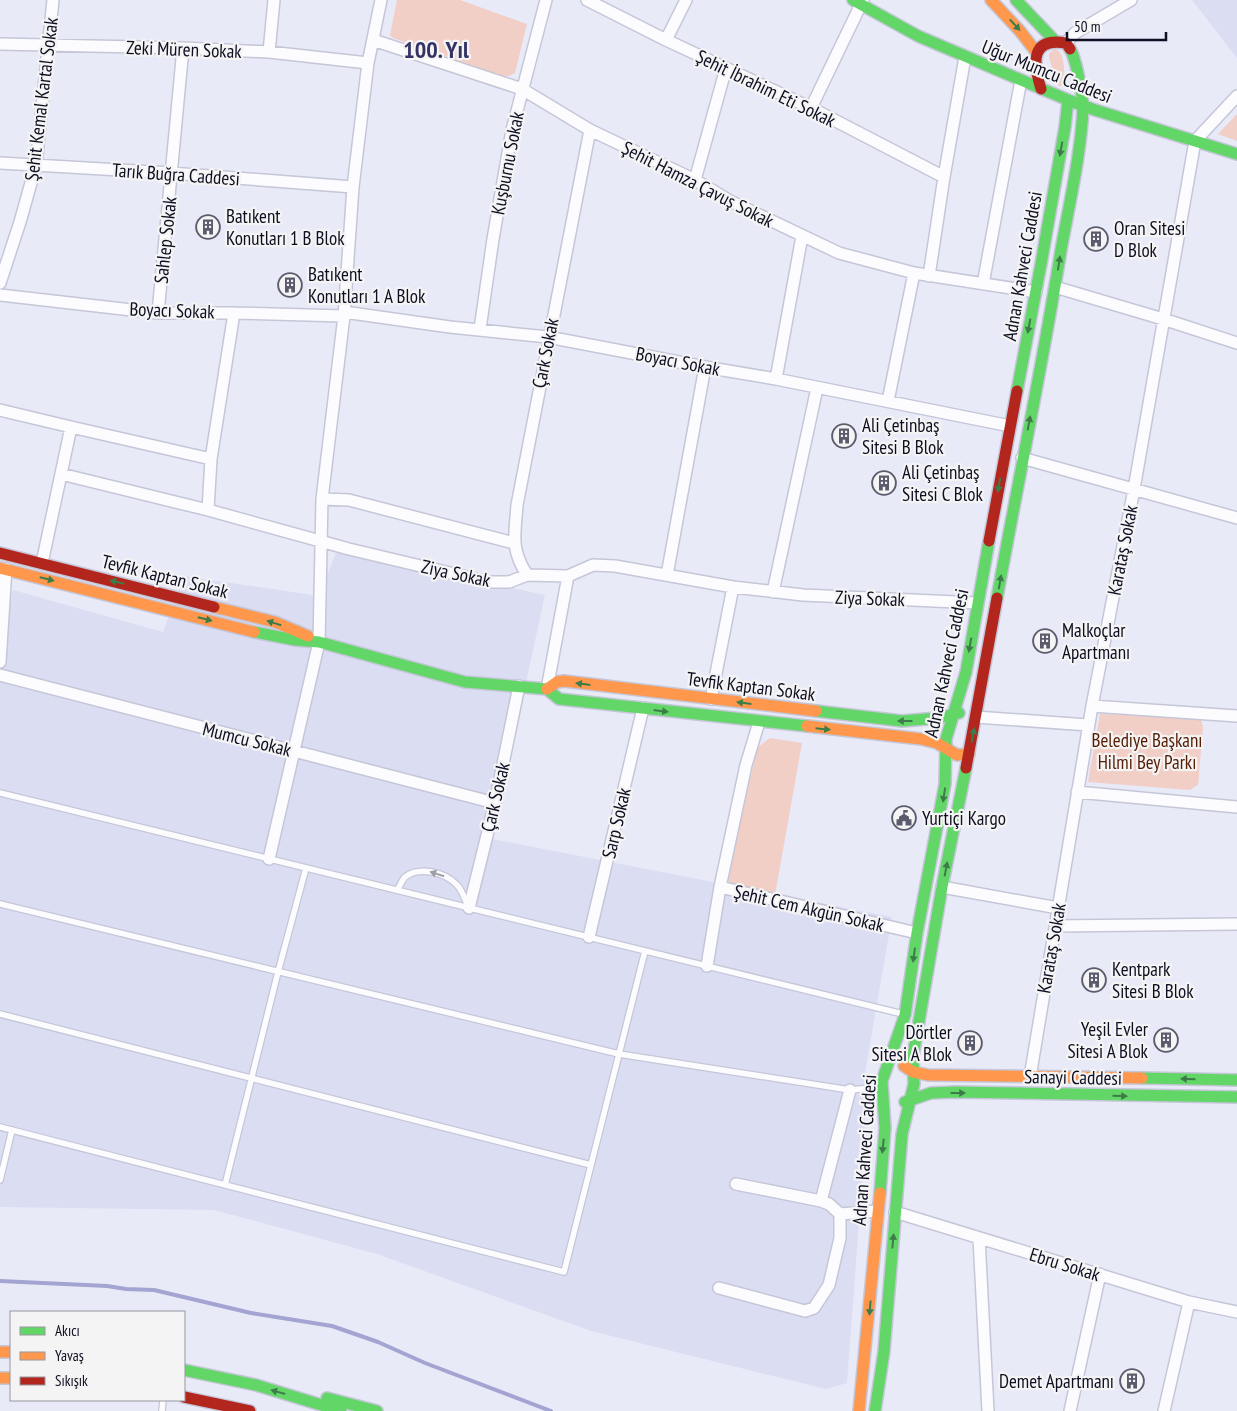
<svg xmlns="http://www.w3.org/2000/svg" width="1237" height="1411" font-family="'PT Sans Narrow',sans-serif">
	<rect width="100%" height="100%" fill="#e9eaf8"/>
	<path fill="#dbddf2" d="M1192 0H1237V58Z
		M337 550 545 595 492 839 892 917 864 1079 865 1141 847 1383 826 1389 591 1331 377 1254 214 1210 0 1207V654L13 590 163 632 184 576 319 596Z"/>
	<path fill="#f1cec6" d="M397 0H460L527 24 515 73 509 76H501L393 38 390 35Z
		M1054 49C1066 50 1064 76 1065 86H1058L1049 58V54Z
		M1237 114V141L1218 134Z
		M1100 714 1201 718 1203 728 1198 785 1190 790 1088 782Z
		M770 738 802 743 775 895 724 884 758 747Z"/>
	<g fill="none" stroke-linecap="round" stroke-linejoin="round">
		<path stroke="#a3a4d1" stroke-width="4" d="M0 1281 107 1286 126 1289 154 1290 251 1313 332 1326 378 1342 425 1363 551 1411"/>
		<g stroke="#c5c6d8" stroke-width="8">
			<path id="lane" d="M0 793 903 1014
				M397 890C400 886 402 880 405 877 419 866 445 872 457 885 462 890 465 899 468 906
				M0 904 619 1054 850 1090 882 1087
				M0 1014 591 1165
				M0 1127 564 1272 645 951
				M0 1180 12 1130
				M225 1185 278 972 306 868
				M162 1411 163 1400"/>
		</g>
		<g stroke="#c5c6d8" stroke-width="14">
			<path id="street" d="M587 0 666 40 811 108 944 177
				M373 40 522 89 590 130 695 180 730 201 839 253 914 273 1036 292
				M666 40 686 0
				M1066 43 1075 33 1131 0
				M0 44 183 48 269 52 368 63
				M269 52 274 0
				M811 108 863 0
				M0 163 171 173 353 187
				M695 180 726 68
				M929 276 944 177 965 57
				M0 283 20 222 36 165 53 0
				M983 284 1021 80
				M1055 287 1163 319 1237 343
				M0 295 158 313H234L344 316
				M344 312 450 327 548 337 705 367 776 379 1010 426
				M158 313 183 48
				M480 329 493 239 512 130 546 0
				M776 379 802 236
				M888 401 914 273
				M0 410 71 427 61 474 208 510 349 549 488 582H509L527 575 568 576 593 565 615 566 733 587 803 595 978 603
				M71 427 211 459
				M1022 458 1237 518
				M322 499 349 500 514 543
				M208 510 211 459 234 313
				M42 563 61 474
				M527 575C510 548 515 535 517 505L590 130
				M667 575 705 367
				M773 592 817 388
				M0 662 6 569
				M0 675 495 803
				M547 689 568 576
				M711 699 733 587
				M1092 706 1237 716
				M976 717 1088 725
				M759 722 746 765 720 887 917 933
				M1077 792 1237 807
				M269 859 319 642 322 499 344 316 353 187 368 63 381 0
				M942 887 1058 908
				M469 908 495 803 519 686
				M1055 926 1237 924
				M589 937 643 708
				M707 966 720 887
				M1030 1077 1092 706 1134 489 1195 141 1237 96
				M821 1201 850 1090
				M895 1212 1189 1302 1237 1312
				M840 1214 877 1211
				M979 1238 988 1411
				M719 1288 805 1311 814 1308 829 1285 840 1238V1214L829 1204 821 1201 736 1184
				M1070 1411 1100 1274
				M1164 1411 1189 1302"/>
		</g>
		<g stroke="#c5c6d8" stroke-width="14">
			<path id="fast" d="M853 0 918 36 1068 100 1095 110 1237 154
				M1016 0 1054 40
				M1017 391 1041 264 1065 127 1068 100
				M997 598C1018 482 1042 367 1061 250 1069 205 1081 154 1083 108 1083 97 1076 58 1070 49
				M254 632 295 640 319 642 465 682 547 689 559 699 807 726
				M816 711 902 721 938 718 959 713
				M1142 1078 1237 1080
				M905 1102 931 1093 955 1092 1237 1097
				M880 1193 885 1128 882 1081 905 1015 917 933 945 784 946 739 966 672 989 541
				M184 1370 256 1385 341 1411
				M327 1398 377 1411
				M875 1411 884 1351 902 1134 914 1084 913 1056 942 887 966 768"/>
		</g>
		<g stroke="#c5c6d8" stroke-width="14">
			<path id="slow" d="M991 0 1020 31 1037 53
				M0 568 254 632
				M214 607 275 622 308 636
				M547 689 557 682 564 681 816 711
				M807 726 921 739 937 743 957 755 969 754
				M904 1066 913 1072 928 1075 1142 1078
				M0 1352H11
				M0 1378H11
				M859 1411 880 1193"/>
		</g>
		<g stroke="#c5c6d8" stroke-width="14">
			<path id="jam" d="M1041 89C1033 63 1030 37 1066 43L1070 49
				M989 541 1017 391
				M0 553 214 607
				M966 768 997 598
				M184 1397 250 1411"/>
		</g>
		<use href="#lane" stroke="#fcfcfe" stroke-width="5.5"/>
		<use href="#street" stroke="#fcfcfe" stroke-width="11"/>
		<use href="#fast" stroke="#63d668" stroke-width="11"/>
		<use href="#slow" stroke="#ff974d" stroke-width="11"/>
		<use href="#jam" stroke="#b3261e" stroke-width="11"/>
	</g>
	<defs><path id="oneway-solid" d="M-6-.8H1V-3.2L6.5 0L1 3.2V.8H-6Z" transform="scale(1.25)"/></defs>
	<g fill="#3d7c49">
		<use href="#oneway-solid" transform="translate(1015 25) rotate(47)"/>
		<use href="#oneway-solid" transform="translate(1061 149) rotate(100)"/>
		<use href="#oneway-solid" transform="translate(1059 263) rotate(-81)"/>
		<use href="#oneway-solid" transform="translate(1029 326) rotate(101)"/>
		<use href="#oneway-solid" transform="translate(1029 423) rotate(-79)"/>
		<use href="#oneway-solid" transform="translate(999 485) rotate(100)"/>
		<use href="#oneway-solid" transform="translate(47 579) rotate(14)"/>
		<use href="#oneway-solid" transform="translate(117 582) rotate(-166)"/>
		<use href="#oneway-solid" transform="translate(1000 582) rotate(-80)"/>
		<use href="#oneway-solid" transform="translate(205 619) rotate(14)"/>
		<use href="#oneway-solid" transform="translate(274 623) rotate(-163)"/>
		<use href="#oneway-solid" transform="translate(970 645) rotate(100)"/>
		<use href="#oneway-solid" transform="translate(583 684) rotate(-173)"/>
		<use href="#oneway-solid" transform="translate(744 703) rotate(-173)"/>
		<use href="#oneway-solid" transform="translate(661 711) rotate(7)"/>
		<use href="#oneway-solid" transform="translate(905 721) rotate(180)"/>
		<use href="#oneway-solid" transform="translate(823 729) rotate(6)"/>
		<use href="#oneway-solid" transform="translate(973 735) rotate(-79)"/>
		<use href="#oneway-solid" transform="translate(944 795) rotate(99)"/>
		<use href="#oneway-solid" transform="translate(946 869) rotate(-79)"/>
		<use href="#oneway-solid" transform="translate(914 955) rotate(98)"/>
		<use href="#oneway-solid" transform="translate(1188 1079) rotate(-179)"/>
		<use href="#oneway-solid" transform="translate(958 1093)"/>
		<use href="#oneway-solid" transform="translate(1120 1096) rotate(1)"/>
		<use href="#oneway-solid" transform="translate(883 1146) rotate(96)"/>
		<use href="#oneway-solid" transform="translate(893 1241) rotate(-85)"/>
		<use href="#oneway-solid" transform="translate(870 1308) rotate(95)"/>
		<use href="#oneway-solid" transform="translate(278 1392) rotate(-164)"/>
	</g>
	<use fill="#9d9da6" href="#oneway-solid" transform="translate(437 874) rotate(-162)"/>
	<defs>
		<g id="building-ring" transform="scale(1.25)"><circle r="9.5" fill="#f4f4f4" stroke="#5b5b6e" stroke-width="1.5"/><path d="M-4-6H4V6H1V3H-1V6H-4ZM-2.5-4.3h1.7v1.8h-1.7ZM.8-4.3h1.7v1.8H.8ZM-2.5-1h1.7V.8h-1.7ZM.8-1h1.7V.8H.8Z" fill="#5b5b6e"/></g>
		<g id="civic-ring" transform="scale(1.25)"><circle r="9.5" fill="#f4f4f4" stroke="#5b5b6e" stroke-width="1.5"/><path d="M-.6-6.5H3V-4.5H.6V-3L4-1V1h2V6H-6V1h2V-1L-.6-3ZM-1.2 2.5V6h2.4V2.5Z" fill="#5b5b6e"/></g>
	</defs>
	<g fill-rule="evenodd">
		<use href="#building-ring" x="208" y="227"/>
		<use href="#building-ring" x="1096" y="239"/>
		<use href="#building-ring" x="290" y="285"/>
		<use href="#building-ring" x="844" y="436"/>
		<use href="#building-ring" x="884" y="483"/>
		<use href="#building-ring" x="1045" y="641"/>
		<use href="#civic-ring" x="904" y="818"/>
		<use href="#building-ring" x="1094" y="980"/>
		<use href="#building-ring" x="1166" y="1040"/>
		<use href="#building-ring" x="970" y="1043"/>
		<use href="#building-ring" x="1132" y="1381"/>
	</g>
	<g text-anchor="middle" stroke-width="4.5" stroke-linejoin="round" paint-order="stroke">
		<g font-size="19" fill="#0e0e23" stroke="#f4f4f4">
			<text transform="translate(184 49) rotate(2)" y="7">Zeki Müren Sokak</text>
			<text transform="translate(1047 71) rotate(22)" y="7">Uğur Mumcu Caddesi</text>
			<text transform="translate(766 88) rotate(26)" y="7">Şehit İbrahim Eti Sokak</text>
			<text transform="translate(41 99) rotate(-83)" y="7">Şehit Kemal Kartal Sokak</text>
			<text transform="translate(507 163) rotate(-79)" y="7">Kuşburnu Sokak</text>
			<text transform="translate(176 174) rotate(4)" y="7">Tarık Buğra Caddesi</text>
			<text transform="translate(698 184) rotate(27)" y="7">Şehit Hamza Çavuş Sokak</text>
			<text transform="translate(165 240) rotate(-84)" y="7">Sahlep Sokak</text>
			<text transform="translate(1022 266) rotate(-80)" y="7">Adnan Kahveci Caddesi</text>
			<text transform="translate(172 310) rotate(2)" y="7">Boyacı Sokak</text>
			<text transform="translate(545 353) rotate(-79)" y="7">Çark Sokak</text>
			<text transform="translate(678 361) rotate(11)" y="7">Boyacı Sokak</text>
			<text transform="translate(1122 550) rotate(-79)" y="7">Karataş Sokak</text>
			<text transform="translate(456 573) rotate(12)" y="7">Ziya Sokak</text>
			<text transform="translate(165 576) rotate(14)" y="7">Tevfik Kaptan Sokak</text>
			<text transform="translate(870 598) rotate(2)" y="7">Ziya Sokak</text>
			<text transform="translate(946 663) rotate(-78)" y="7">Adnan Kahveci Caddesi</text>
			<text transform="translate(751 686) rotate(7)" y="7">Tevfik Kaptan Sokak</text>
			<text transform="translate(247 739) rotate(14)" y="7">Mumcu Sokak</text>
			<text transform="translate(495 797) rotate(-77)" y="7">Çark Sokak</text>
			<text transform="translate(616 823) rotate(-77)" y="7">Sarp Sokak</text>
			<text transform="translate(809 908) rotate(13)" y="7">Şehit Cem Akgün Sokak</text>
			<text transform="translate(1051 948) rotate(-80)" y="7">Karataş Sokak</text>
			<text transform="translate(1073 1077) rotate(1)" y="7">Sanayi Caddesi</text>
			<text transform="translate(864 1150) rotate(-86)" y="7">Adnan Kahveci Caddesi</text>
			<text transform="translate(1065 1264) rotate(17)" y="7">Ebru Sokak</text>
		</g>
		<g font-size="19" fill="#0e0e23" stroke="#f4f4f4" text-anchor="start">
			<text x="226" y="223">Batıkent<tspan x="226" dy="22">Konutları 1 B Blok</tspan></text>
			<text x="1114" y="235">Oran Sitesi<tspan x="1114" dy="22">D Blok</tspan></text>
			<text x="308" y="281">Batıkent<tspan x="308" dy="22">Konutları 1 A Blok</tspan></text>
			<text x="862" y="432">Ali Çetinbaş<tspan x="862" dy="22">Sitesi B Blok</tspan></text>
			<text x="902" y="479">Ali Çetinbaş<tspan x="902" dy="22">Sitesi C Blok</tspan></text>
			<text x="1062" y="637">Malkoçlar<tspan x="1062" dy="22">Apartmanı</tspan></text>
			<text x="922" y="825">Yurtiçi Kargo</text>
			<text x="1112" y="976">Kentpark<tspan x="1112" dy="22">Sitesi B Blok</tspan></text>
			<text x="1148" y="1036" text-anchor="end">Yeşil Evler<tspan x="1148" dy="22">Sitesi A Blok</tspan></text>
			<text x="952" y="1039" text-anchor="end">Dörtler<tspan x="952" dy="22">Sitesi A Blok</tspan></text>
			<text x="1114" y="1388" text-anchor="end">Demet Apartmanı</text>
		</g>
		<g font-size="19" fill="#541b00" stroke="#f4f4f4">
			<text x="1147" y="747">Belediye Başkanı<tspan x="1147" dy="22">Hilmi Bey Parkı</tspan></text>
		</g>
		<g font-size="24" font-weight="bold" fill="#343264" stroke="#f4f4f4">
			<text x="436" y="58">100. Yıl</text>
		</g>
	</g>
	<rect x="10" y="1311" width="175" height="90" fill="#f4f4f4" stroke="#9898a0"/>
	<rect x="20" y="1327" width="25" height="8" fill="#63d668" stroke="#9898a0"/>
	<text x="55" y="1336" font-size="15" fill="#0e0e23">Akıcı</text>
	<rect x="20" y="1352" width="25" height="8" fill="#ff974d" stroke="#9898a0"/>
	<text x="55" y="1361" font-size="15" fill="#0e0e23">Yavaş</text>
	<rect x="20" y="1377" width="25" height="8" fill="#b3261e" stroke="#9898a0"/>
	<text x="55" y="1386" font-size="15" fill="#0e0e23">Sıkışık</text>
	<path d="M1067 32v8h99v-8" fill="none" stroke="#0e0e23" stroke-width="2.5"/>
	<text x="1074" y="32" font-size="15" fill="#0e0e23" stroke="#f4f4f4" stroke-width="4" paint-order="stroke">50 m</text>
</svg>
